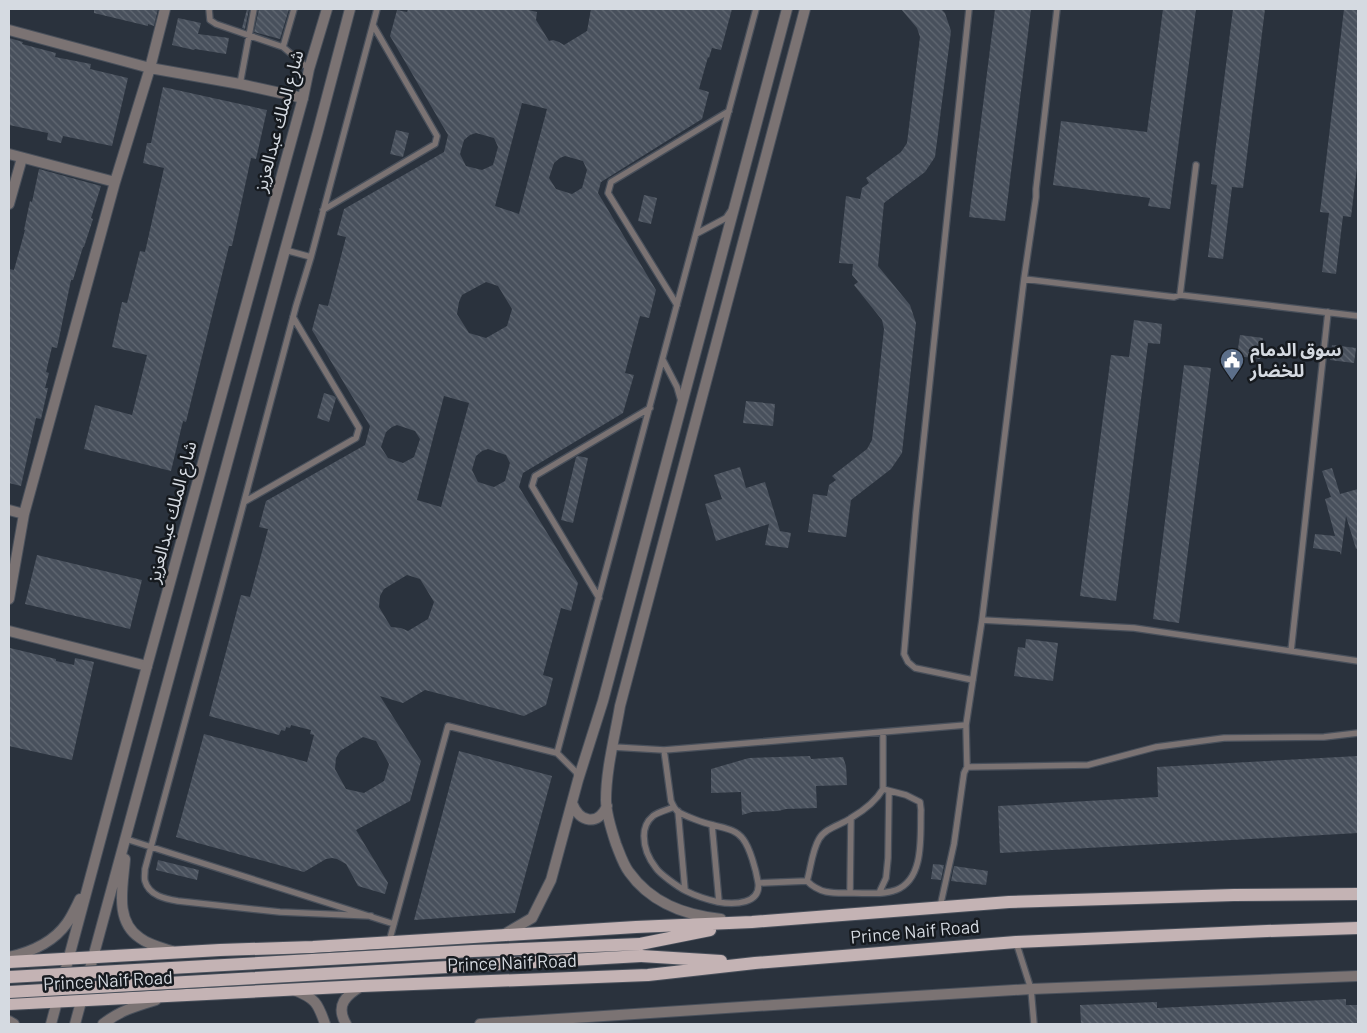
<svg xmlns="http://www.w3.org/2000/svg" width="1367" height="1033" font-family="Barlow,'Noto Sans Arabic',sans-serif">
	<defs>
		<pattern id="building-back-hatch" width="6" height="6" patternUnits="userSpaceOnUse" patternTransform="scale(1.25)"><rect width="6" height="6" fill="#48505c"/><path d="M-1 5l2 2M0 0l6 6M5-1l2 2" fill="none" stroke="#626973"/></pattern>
	</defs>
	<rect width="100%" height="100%" fill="#2a323d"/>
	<path fill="url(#building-back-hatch)" fill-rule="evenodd" d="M94 9H158L154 26 148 24V26L94 13Z
		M247 9H249L245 29 242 28Z
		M259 9H289L280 39 254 32Z
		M408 9H524L537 12 536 20 549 41 553 40 559 42 564 45 587 31 591 9H732L721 50 712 48 709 58 708 57 699 89 709 92 702 119 601 182 598 193 656 290 649 318 640 316 625 373 634 375 623 413 523 473 519 487 578 583 571 611 561 608 543 675 553 678 546 705 524 716 425 690 403 703 380 696 421 761 410 801 356 830 388 883 385 894 358 886 346 864 337 859 332 858 326 859 304 872 176 837 204 734 307 762 314 735 310 734 311 730 291 725 290 728 286 727 285 731 281 730 279 735 209 716 241 595 250 597 268 529 259 527 266 501 365 445 370 426 312 330 319 304 328 306 346 237 337 235 344 209 444 152 448 135 390 36 397 10 407 12ZM522 103 547 109 519 214 495 206ZM476 133 494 138 498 147 493 165 482 170 466 166 460 154 464 140 470 135ZM565 156 583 161 587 170 582 188 572 194 556 189 549 178 554 163 560 158ZM486 282 498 286 512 309 507 326 486 338 469 333 457 314 459 302 462 295ZM444 396 469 403 441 507 417 500ZM397 425 415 431 420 439 414 457 403 463 388 458 381 447 386 432 392 427ZM488 449 506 455 510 463 505 481 494 487 478 482 472 470 476 456 482 451ZM407 575 420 579 434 602 428 619 408 631 401 628 391 627 379 607 380 596 384 589ZM363 737 376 741 389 764 384 781 364 793 346 789 335 769 336 758 340 751Z
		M901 9H941L945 13 951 31 935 157 925 172 884 203 878 266 910 305 916 323 902 453 891 469 851 500 846 537 808 532 813 494 827 496 829 485 836 480 832 476 867 449 872 440 884 329 882 320 854 285 858 282 852 275 853 264 839 263 846 196 860 199 862 188 869 183 866 178 901 152 907 143 920 37 917 28Z
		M995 9H1031L1005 221 969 217Z
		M1163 9H1196L1170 209 1148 206 1150 198 1053 185 1061 121 1147 132Z
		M1233 9H1265L1243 188 1232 187 1223 259 1208 257 1217 185 1211 184Z
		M1344 9H1358V159L1351 217 1343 216 1336 274 1322 272 1329 213 1320 212Z
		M178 18 201 23 198 34 229 38 226 54 195 49 194 50 172 45Z
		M9 38 23 42 22 44 56 53 55 57 91 64 90 69 128 78 112 146 63 136 61 143 47 140 48 133 9 125Z
		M163 87 267 110 256 159 251 158 232 246H229L186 422 183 421 171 471 84 449 95 405 132 415 147 355 112 347 122 302 127 303 140 251 145 252 164 168 143 163 147 143H151Z
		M396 130 409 133 403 157 390 154Z
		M39 169 101 186 91 218 93 219 84 247H83L73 280H71L57 348 52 347 46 372 49 373 45 388H48L41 419 36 418 21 486 9 483V269L14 270 25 230H24L30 201 32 202Z
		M644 195 657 198 651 224 638 221Z
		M1134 320 1162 324 1160 344 1148 343 1116 601 1080 596 1111 355 1129 357Z
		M1240 335 1263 338 1260 359 1237 356Z
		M1332 345 1356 348 1354 363 1330 360Z
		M1184 365 1211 368 1179 623 1153 619Z
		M324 393 334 396 336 398 329 422 317 418Z
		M746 401 775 404 773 426 743 423Z
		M578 456 588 458 573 523 561 520 576 457Z
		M740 467 746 488 765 482 780 531 791 533 788 548 765 545 769 524 716 541 705 504 722 499 714 475Z
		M1332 468 1340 494 1358 489V548L1356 549 1346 516 1341 555 1340 552 1313 548 1315 534 1335 536 1325 499 1331 497 1322 471Z
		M37 555 142 580 130 629 25 604Z
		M1026 639 1058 643 1053 681 1014 676 1018 647 1025 648Z
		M10 648 56 659V661L74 665 75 658 94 662 72 760 9 746V654Z
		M459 751 552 776 515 913 414 920Z
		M810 756 811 759 843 757 846 766 847 785 816 786 817 808 786 809 778 811 752 812 742 815 741 792 711 793V769L749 758Z
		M1358 756V833L1000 853 998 806 1158 797 1157 767Z
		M158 860 199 870 197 880 156 870Z
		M933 864 944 865 941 880 931 879Z
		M954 866 988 871 986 885 951 881Z
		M1346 999V1005H1358V1024H1081L1080 1005 1157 1002V1008Z"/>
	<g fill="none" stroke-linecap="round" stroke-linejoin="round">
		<g stroke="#49505b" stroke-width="8">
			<path id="service" d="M209 9 210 20 216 24 283 47
				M294 9 283 47 309 69
				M969 9 916 513 904 654 908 662 915 668 973 680
				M240 84 254 9
				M323 210 435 144 437 136 373 25
				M696 234 726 218 730 212
				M285 250 311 257
				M1024 279 1174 297 1180 295 1358 316
				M1180 295 1196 165
				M677 305 608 193 611 182 729 111
				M663 360 677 387 681 401
				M244 502 356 438 359 428 293 317
				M599 598 532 486 535 476 650 408
				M982 620 1134 628 1358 661
				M1291 651 1328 312
				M613 747 664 750 966 725
				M664 750 671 801C673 805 674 808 677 811 684 816 704 823 713 825 723 828 736 829 743 839 750 848 756 870 758 882 762 904 734 905 718 902 709 900 694 895 686 891 678 887 660 874 656 868 648 858 644 848 644 836 644 829 647 821 653 816 658 812 667 810 674 807
				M557 753 756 9
				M967 767 1088 765 1156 747 1224 738 1324 737 1358 733
				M678 811 685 890
				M712 825 719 902
				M126 839 394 924
				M807 881C811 867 812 851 819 839 825 828 841 825 851 818 863 811 876 801 883 789V732
				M759 883 807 881C821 895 835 893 854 893 867 893 883 895 896 890 925 879 920 835 921 810L920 802 906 795 883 789
				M850 893 851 818
				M879 893 886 878 888 858 889 791
				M940 907 954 844 964 773 967 767 966 725 982 620 1024 279 1036 197V189L1057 9
				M371 916 280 912 178 901C166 899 149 896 145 881 144 878 145 873 145 869L219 596 296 306 311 257 377 9
				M389 942 448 726 557 753 576 772 578 778
				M1016 942 1031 989 1034 1024"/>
		</g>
		<g stroke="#49505b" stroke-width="12">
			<path id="minor" d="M9 30 150 68 240 84 303 98
				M9 154 115 182
				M9 204 22 158
				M9 510 24 514
				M9 599 24 514 115 182 150 68 165 9
				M9 631 147 666
				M294 990C315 998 318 1003 325 1024
				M346 1024C335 1005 346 995 362 986
				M480 1024 835 1001 1031 989 1358 976"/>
		</g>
		<g stroke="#49505b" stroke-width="12">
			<path id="tertiary" d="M572 803C580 823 598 826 607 806
				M125 859C123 886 114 921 140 938 149 945 162 948 172 951
				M721 919C684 915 651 903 629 872 623 864 620 854 616 844 612 832 606 813 606 800 606 769 615 736 620 706L805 9
				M503 935 532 918 551 880 578 780 603 701 787 9
				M9 957C31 952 53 943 67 923 72 916 76 907 80 899
				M9 1021 14 1024
				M51 1024 147 666 303 98 309 69 327 9
				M75 1024 285 250 318 131 350 9
				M103 1024C119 1011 136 1006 156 1000"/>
		</g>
		<g stroke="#49505b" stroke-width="14">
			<path id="primary" d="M640 944 710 930
				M641 956 721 961
				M9 962 220 950 313 947 636 927 752 922 1009 902 1234 895 1358 894
				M9 1004 362 986 648 975 755 963 1016 942 1267 931 1358 928"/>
		</g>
		<use href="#service" stroke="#7b7373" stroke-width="5.5"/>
		<use href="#minor" stroke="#7b7373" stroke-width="10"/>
		<use href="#tertiary" stroke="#7b7373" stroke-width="10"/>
		<use href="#primary" stroke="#c4b3b4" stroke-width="12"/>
		<g stroke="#49505b" stroke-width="14" stroke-linecap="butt">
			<path id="primary-bridge" d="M9 977 473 951 640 944
				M9 992 641 956"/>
		</g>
		<use href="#primary-bridge" stroke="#c4b3b4" stroke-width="12"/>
	</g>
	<defs>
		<g id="civic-pin" transform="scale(1.25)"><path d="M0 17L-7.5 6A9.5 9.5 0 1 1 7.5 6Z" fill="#5c6f8a" stroke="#161a1f"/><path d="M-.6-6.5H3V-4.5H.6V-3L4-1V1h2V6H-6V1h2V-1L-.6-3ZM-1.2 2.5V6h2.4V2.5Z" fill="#fff"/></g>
	</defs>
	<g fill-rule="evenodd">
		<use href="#civic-pin" x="1232" y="360"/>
	</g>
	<g text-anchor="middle" stroke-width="5" stroke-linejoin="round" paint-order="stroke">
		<g font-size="18" fill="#d5dae1" stroke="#161a1f">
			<text transform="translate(279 121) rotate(-75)" y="6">شارع الملك عبدالعزيز</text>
			<text transform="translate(172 512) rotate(-75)" y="6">شارع الملك عبدالعزيز</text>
			<text transform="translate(915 932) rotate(-5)" y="6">Prince Naif Road</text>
			<text transform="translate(512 963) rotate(-2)" y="6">Prince Naif Road</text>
			<text transform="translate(108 981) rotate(-3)" y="6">Prince Naif Road</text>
		</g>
		<g font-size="18" font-weight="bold" fill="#d5dae1" stroke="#161a1f" text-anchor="start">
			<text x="1250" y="356">سوق الدمام<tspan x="1250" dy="21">للخضار</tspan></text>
		</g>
	</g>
	<rect width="1367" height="1033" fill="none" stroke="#d5dae1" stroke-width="20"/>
</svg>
